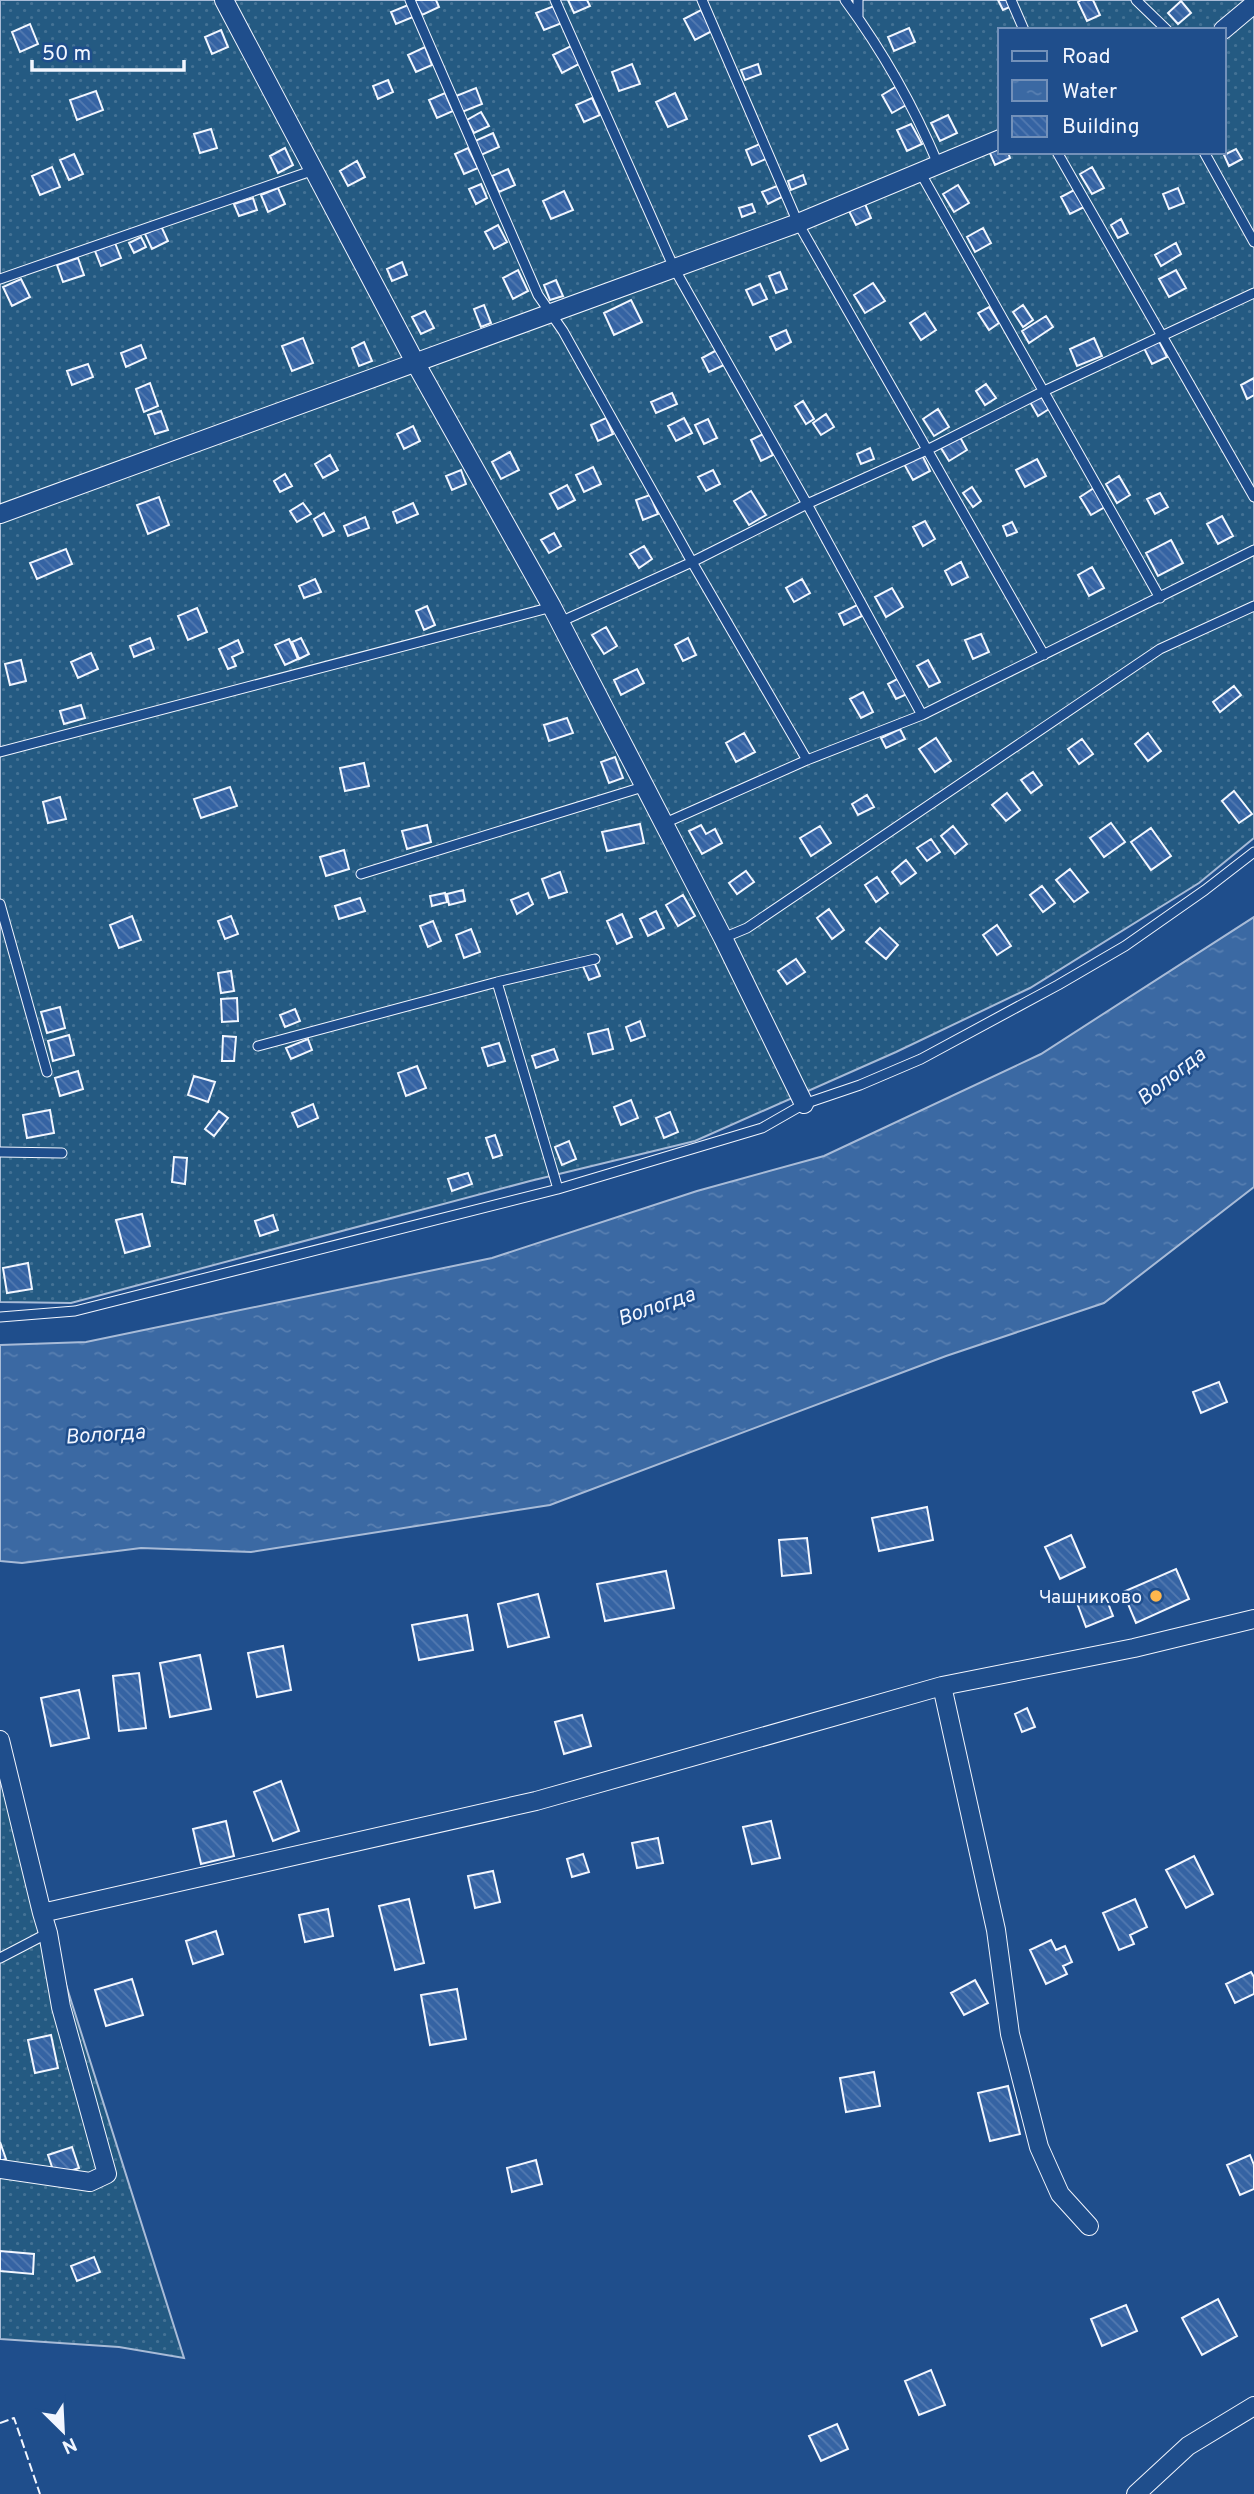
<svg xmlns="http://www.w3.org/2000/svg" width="1254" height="2494" font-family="Overpass,sans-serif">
	<defs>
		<pattern id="grass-dots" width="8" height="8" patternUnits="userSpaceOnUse" patternTransform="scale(1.75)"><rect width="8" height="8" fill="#245a82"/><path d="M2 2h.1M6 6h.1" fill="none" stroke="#447295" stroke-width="1.8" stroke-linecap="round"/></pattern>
		<pattern id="water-ripples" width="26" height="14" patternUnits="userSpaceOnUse" patternTransform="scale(1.75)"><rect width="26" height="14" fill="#3b69a3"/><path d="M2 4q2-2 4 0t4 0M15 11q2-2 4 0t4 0" fill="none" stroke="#587fb1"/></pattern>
		<pattern id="building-back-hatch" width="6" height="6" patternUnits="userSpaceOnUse" patternTransform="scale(1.75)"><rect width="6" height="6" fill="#3563a3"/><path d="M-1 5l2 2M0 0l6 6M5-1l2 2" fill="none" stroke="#537ab1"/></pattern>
	</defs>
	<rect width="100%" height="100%" fill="#1f4e8c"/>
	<path fill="url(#grass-dots)" stroke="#a8bbd7" stroke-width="2" fill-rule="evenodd" d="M0 0H1254V838L1199 883 1030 988 896 1052 695 1141 530 1181 71 1303 0 1302ZM1000 30H1224V152H1000Z
		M0 1776 184 2358 119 2347 0 2339Z"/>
	<path fill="url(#water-ripples)" stroke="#a8bbd7" stroke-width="2" d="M1254 917V1187L1104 1303 946 1356 550 1505 251 1552 141 1548 22 1563 0 1561V1345L86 1342 492 1258 697 1191 824 1156 1041 1054Z"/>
	<path fill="url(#building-back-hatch)" stroke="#f2f6ff" stroke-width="2" d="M414 0H436L439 7 422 15Z
		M568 0H587L590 6 574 13Z
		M998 0H1009L1012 6 1003 10Z
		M1081 0H1093L1100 15 1087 21 1078 2Z
		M1181 1 1191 13 1178 24 1168 13Z
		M408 5 413 17 396 24 391 12Z
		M554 6 562 23 544 30 536 13Z
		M701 10 712 31 695 40 684 19Z
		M30 24 38 44 20 52 12 32Z
		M909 28 915 42 894 51 888 37Z
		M221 30 228 47 212 54 205 37Z
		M571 46 579 64 562 73 553 55Z
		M425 47 432 65 416 72 408 55Z
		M632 64 640 84 619 91 612 72Z
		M758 64 761 74 745 80 741 70Z
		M388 80 393 92 378 99 373 86Z
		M897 86 908 104 892 113 882 95Z
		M476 88 482 104 462 112 456 96Z
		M96 91 103 110 77 120 70 100Z
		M445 93 453 111 437 118 429 100Z
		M675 93 687 119 668 127 656 102Z
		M592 98 600 115 584 122 576 105Z
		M481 112 489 126 474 133 467 120Z
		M948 115 957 133 940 141 931 123Z
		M911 124 922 144 907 151 897 130Z
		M211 129 217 148 200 153 194 134Z
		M493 133 499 147 481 155 475 141Z
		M762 143 768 158 752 165 746 150Z
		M1000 146V152H1008L1010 158 995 165 989 151Z
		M285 148 293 165 278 173 270 156Z
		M468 148 478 168 464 174 455 154Z
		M1236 149 1242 159 1229 166 1224 155Z
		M74 154 83 174 69 180 60 160Z
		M357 161 365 177 348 186 340 171Z
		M52 167 60 187 40 195 32 176Z
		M1092 167 1104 188 1092 194 1080 174Z
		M508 169 515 185 499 192 492 176Z
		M803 175 806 184 791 190 788 181Z
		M481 184 487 198 476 204 469 189Z
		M958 185 969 203 954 212 943 194Z
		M777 186 782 197 768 204 762 192Z
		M278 188 285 204 268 212 261 195Z
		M1178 188 1184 203 1169 209 1163 194Z
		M1074 190 1084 207 1070 214 1061 197Z
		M564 191 573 210 551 219 543 201Z
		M253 198 257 210 239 216 234 204Z
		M752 204 755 212 742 217 739 208Z
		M865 204 871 218 856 225 849 211Z
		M1121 219 1128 233 1118 238 1111 225Z
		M498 225 507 242 494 249 485 232Z
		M161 226 168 241 152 249 145 234Z
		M983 228 991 243 975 252 967 237Z
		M141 237 146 247 134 253 129 243Z
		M115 243 121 258 101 266 95 251Z
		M1176 243 1181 254 1161 266 1155 255Z
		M78 258 84 275 63 282 57 265Z
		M402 262 407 275 392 281 387 269Z
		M518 270 528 291 513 299 503 278Z
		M1176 270 1186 288 1169 297 1159 279Z
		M780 272 787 289 776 293 769 276Z
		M21 279 30 297 12 306 3 287Z
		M556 280 563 296 550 300 544 285Z
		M873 283 885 301 865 313 854 295Z
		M760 284 767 299 753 305 746 290Z
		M631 300 642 322 614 335 604 313Z
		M484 305 491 323 481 327 474 309Z
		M1023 305 1033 320 1023 327 1013 312Z
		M989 307 999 323 989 330 978 313Z
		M425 311 434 328 421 334 412 317Z
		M925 313 936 330 921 340 910 323Z
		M1046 316 1053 327 1029 343 1022 331Z
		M786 330 791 342 776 350 770 337Z
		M303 338 313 363 292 371 282 346Z
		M1094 338 1102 356 1077 366 1070 349Z
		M1159 341 1167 357 1152 364 1144 348Z
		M364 342 372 361 359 366 352 348Z
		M141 345 146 358 126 367 121 353Z
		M717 350 724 365 709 372 702 358Z
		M88 364 93 377 72 385 67 371Z
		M1254 378V395L1247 399 1241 385Z
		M150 383 158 406 144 412 136 389Z
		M986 384 996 398 985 405 976 391Z
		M672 393 677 404 656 413 651 402Z
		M1041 396 1049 409 1038 416 1030 402Z
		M803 401 814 419 806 424 795 406Z
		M938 409 949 427 934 436 923 419Z
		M161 411 168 430 155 434 148 415Z
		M826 414 834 427 821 435 813 423Z
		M606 418 613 434 598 441 591 425Z
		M684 418 692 433 676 441 668 426Z
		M708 419 717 438 704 444 695 425Z
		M413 426 420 441 404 449 397 434Z
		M763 434 773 455 761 461 751 440Z
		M960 437 967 450 949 461 941 448Z
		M870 448 874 459 861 464 857 454Z
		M510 452 519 470 501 479 492 462Z
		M330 455 338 470 323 478 315 464Z
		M922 455 930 471 913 480 904 464Z
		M1037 459 1046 476 1025 487 1016 470Z
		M593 467 601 484 584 492 576 475Z
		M461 470 466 484 452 490 446 476Z
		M713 470 720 484 706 491 698 477Z
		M285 474 292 486 280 492 274 481Z
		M1119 476 1130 495 1117 503 1106 484Z
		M567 485 575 500 558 509 550 494Z
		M972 487 981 501 973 507 963 493Z
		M1094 488 1105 507 1091 515 1080 497Z
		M751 491 766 515 749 525 734 501Z
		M1160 493 1168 507 1155 514 1147 499Z
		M650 495 658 514 643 520 636 500Z
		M159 497 169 525 148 534 137 505Z
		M303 503 311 514 297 522 290 511Z
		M413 503 418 514 397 523 393 512Z
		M324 513 334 531 323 536 314 519Z
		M1222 516 1233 536 1218 544 1207 524Z
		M365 517 369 528 348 536 344 526Z
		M925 521 935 539 923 546 913 527Z
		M1012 522 1017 532 1007 536 1003 526Z
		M554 533 561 546 549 553 541 540Z
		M1171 540 1183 563 1158 576 1146 553Z
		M644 546 652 559 639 568 630 554Z
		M66 549 72 564 37 579 30 563Z
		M961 562 968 577 952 585 945 571Z
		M1092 567 1104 588 1089 596 1078 575Z
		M315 579 321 592 304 598 299 586Z
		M802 579 810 593 794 602 786 588Z
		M892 588 903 607 886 617 875 597Z
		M857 605 862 616 844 625 839 614Z
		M427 606 435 625 424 630 416 611Z
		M197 608 207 632 188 640 178 616Z
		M606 627 617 646 604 654 592 635Z
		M981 634 989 652 973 659 965 640Z
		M150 638 154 649 134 657 130 646Z
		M301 638 309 654 299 659 292 642Z
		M688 638 696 655 683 661 675 645Z
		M289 639 298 659 285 665 275 645Z
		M238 640 243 652 232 657 236 666 228 669 219 649Z
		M91 653 98 669 78 678 71 662Z
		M21 660 26 681 10 685 5 664Z
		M928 660 940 682 929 687 917 666Z
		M637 669 644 683 621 695 614 680Z
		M899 678 907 694 896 699 888 684Z
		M1234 686 1241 695 1220 712 1213 702Z
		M863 692 873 712 861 718 850 699Z
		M81 705 85 718 64 724 60 711Z
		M567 718 573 733 549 741 544 725Z
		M900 729 905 739 886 748 881 738Z
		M744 733 755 752 736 762 726 743Z
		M1148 733 1161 751 1148 761 1135 744Z
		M936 738 951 761 935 772 919 749Z
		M1082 739 1093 754 1079 764 1068 749Z
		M615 757 623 778 609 783 601 762Z
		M364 763 369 786 345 791 340 768Z
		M1033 772 1042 785 1031 793 1021 780Z
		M230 787 237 806 201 818 194 799Z
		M1234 791 1252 814 1239 823 1222 801Z
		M1007 793 1020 810 1006 821 992 805Z
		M867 795 874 807 858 815 852 804Z
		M60 797 66 819 48 823 43 802Z
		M1111 823 1125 842 1104 857 1090 838Z
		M640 824 644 843 607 851 602 832Z
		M427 825 431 842 407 849 402 831Z
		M701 825 706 834 715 829 722 843 702 854 689 831Z
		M820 826 831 843 811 856 800 838Z
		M953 826 967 844 955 854 941 836Z
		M1151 828 1171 856 1151 870 1131 842Z
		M931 839 940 852 927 861 917 848Z
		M344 850 349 869 326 876 320 857Z
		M906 860 916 873 901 884 892 872Z
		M1070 869 1088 892 1074 902 1056 880Z
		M746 871 754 882 737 894 729 883Z
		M560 872 567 892 549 898 542 879Z
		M877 877 888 893 876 902 865 885Z
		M1042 886 1055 903 1043 912 1030 895Z
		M463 890 465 901 449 905 447 894Z
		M445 893 447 902 432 906 430 896Z
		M528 893 533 904 517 914 511 900Z
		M683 895 695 916 678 926 666 905Z
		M360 898 365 911 339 919 335 906Z
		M829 909 844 930 832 939 817 918Z
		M656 911 664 928 648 936 640 919Z
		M622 914 632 937 617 944 607 921Z
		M132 916 141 940 119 948 110 925Z
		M231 916 238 934 225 939 218 921Z
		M433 921 441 941 428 947 420 926Z
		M997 925 1011 946 997 955 983 935Z
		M880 928 898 945 886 959 866 942Z
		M471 929 480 952 464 958 456 935Z
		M593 959 600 976 589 980 582 964Z
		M796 959 805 972 787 984 778 971Z
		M231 971 234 991 221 993 218 973Z
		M237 998 238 1021 222 1022 221 999Z
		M60 1007 65 1028 47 1033 41 1012Z
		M295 1009 300 1021 285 1027 280 1015Z
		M640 1021 645 1036 631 1041 626 1027Z
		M608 1029 613 1049 593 1054 588 1034Z
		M69 1035 74 1055 53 1061 48 1041Z
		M223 1036 236 1037 234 1061H222Z
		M308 1039 312 1050 291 1059 286 1048Z
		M499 1043 505 1061 488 1066 482 1048Z
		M554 1049 558 1060 536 1068 532 1056Z
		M417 1066 426 1088 406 1096 398 1073Z
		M78 1071 83 1089 60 1096 55 1078Z
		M194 1076 215 1082 208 1102 188 1095Z
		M631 1100 638 1118 621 1125 614 1107Z
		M313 1104 318 1118 298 1127 292 1113Z
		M50 1110 54 1133 27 1138 23 1115Z
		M219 1111 228 1118 214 1136 205 1129Z
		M670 1112 678 1132 664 1138 656 1118Z
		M495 1135 502 1155 493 1158 486 1138Z
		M569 1141 576 1159 562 1165 555 1147Z
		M174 1157 187 1158 185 1184 172 1182Z
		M468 1173 472 1184 452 1191 448 1179Z
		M142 1214 150 1246 125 1253 116 1220Z
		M273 1215 278 1230 260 1236 255 1221Z
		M28 1263 32 1289 7 1293 3 1268Z
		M1219 1382 1227 1402 1201 1413 1193 1392Z
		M927 1507 933 1540 879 1551 872 1518Z
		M1071 1535 1085 1567 1060 1579 1045 1547Z
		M807 1538 811 1573 782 1576 779 1540Z
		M1176 1569 1189 1599 1136 1623 1123 1592Z
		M666 1571 674 1608 605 1621 597 1584Z
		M1104 1593 1113 1616 1086 1627 1077 1603Z
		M538 1594 549 1637 508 1647 498 1604Z
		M467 1615 473 1650 419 1660 412 1625Z
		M283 1646 291 1690 257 1697 248 1653Z
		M200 1655 211 1709 170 1717 160 1663Z
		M139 1673 146 1728 119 1731 113 1676Z
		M79 1690 89 1738 51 1746 41 1698Z
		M1027 1708 1035 1727 1022 1732 1015 1714Z
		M582 1715 591 1746 564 1754 555 1722Z
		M281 1781 299 1831 273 1841 254 1792Z
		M226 1821 234 1856 201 1864 193 1829Z
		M771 1821 780 1858 752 1864 743 1827Z
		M658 1838 663 1863 637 1868 632 1843Z
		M583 1854 589 1872 572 1877 567 1859Z
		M1194 1856 1213 1894 1186 1908 1166 1870Z
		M493 1871 500 1902 475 1908 468 1876Z
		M409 1899 424 1963 395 1970 379 1906Z
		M1135 1899 1147 1927 1130 1935 1134 1944 1119 1950 1103 1913Z
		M328 1909 333 1936 305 1942 299 1915Z
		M216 1931 223 1954 193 1964 186 1941Z
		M1051 1940 1056 1950 1065 1946 1072 1962 1063 1966 1067 1974 1046 1984 1030 1950Z
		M1251 1972 1254 1977V1994L1235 2003 1226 1984Z
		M132 1979 143 2015 106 2026 95 1990Z
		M975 1980 988 2003 964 2015 951 1993Z
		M457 1989 466 2039 430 2045 421 1995Z
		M51 2035 58 2068 35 2073 28 2040Z
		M874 2072 880 2106 846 2112 840 2078Z
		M1008 2086 1020 2134 990 2141 978 2093Z
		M0 2142 6 2159 0 2161Z
		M72 2147 79 2168 55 2176 48 2155Z
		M1250 2155 1254 2165V2189L1240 2195 1227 2165Z
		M536 2160 542 2184 512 2192 507 2168Z
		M0 2251 34 2254 33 2274 0 2271Z
		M94 2257 100 2272 77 2281 71 2266Z
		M1218 2299 1237 2336 1202 2355 1182 2318Z
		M1126 2305 1137 2331 1102 2346 1091 2319Z
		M931 2370 945 2405 919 2415 905 2381Z
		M837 2424 848 2449 821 2461 809 2436Z"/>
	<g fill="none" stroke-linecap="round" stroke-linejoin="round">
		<g stroke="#f2f6ff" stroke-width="11">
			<path id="service" d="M410 0 538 295 563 331 692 562 807 760
				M555 0 674 268 807 504 922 715
				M702 0 798 223 1044 655
				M845 0C882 50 914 107 938 164
				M1011 0 1024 30
				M1136 0 1167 30
				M858 17V0
				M1057 152 1254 497
				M1204 152 1254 242
				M920 172 1160 598
				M0 279 314 170
				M560 622 692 562 807 504 927 450 1044 391 1254 293
				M0 752 552 607
				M665 823 807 760 922 715 1254 550
				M361 874 646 786
				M0 904 47 1072
				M723 938 747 928 1160 649 1254 606
				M497 982 558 1189
				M258 1046 497 982 595 959
				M0 1152 62 1153
				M0 1317 75 1311 558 1189 762 1128 804 1104 860 1085 921 1059 1058 985 1125 946 1205 890 1254 852
				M0 1958 48 1933"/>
		</g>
		<g stroke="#f2f6ff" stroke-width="20">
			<path id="minor" d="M224 0 416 364 552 607 723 938 804 1104
				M1223 30 1254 4
				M0 514 798 223 1000 139
				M942 1686 996 1930 1010 2034 1039 2147 1060 2194 1089 2226
				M0 1740 42 1913 536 1801 942 1686 1134 1648 1254 1619
				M0 2169 90 2182 107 2174 61 2007 48 1933 42 1913
				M1136 2494 1188 2446 1254 2406"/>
		</g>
		<use href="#service" stroke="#1f4e8c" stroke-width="9"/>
		<use href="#minor" stroke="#1f4e8c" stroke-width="18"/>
		<path stroke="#f2f6ff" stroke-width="2" stroke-dasharray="9 3.5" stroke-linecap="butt" d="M0 2423 14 2418 40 2494"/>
	</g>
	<circle fill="#ffb74d" stroke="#1f4e8c" stroke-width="2.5" cx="1156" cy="1596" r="7"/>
	<g text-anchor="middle" stroke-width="5" stroke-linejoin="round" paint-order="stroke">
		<g font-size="19" fill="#f2f6ff" stroke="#1f4e8c" text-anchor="end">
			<text x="1142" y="1603">Чашниково</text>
		</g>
		<g font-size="21" font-style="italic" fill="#f2f6ff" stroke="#1f4e8c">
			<text transform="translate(1171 1076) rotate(-38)" y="7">Вологда</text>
			<text transform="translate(656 1306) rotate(-19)" y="7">Вологда</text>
			<text transform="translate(105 1434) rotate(-4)" y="7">Вологда</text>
		</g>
	</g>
	<rect x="998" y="28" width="228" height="126" fill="#1f4e8c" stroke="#7391ba" stroke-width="2"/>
	<rect x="1012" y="51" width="35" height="10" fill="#1f4e8c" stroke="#7391ba" stroke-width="2"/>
	<text x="1062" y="63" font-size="21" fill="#f2f6ff">Road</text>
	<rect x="1012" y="80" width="35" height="21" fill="url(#water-ripples)" stroke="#7391ba" stroke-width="2"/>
	<text x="1062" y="98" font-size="21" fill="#f2f6ff">Water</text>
	<rect x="1012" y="116" width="35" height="21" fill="url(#building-back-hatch)" stroke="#7391ba" stroke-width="2"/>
	<text x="1062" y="133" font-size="21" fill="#f2f6ff">Building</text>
	<g transform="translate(63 2431) rotate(156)" stroke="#1f4e8c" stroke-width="5" paint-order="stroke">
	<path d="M0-5L12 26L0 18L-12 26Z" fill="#f2f6ff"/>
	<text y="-10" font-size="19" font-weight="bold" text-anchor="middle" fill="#f2f6ff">N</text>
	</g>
	<path d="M32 60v10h152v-10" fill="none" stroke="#f2f6ff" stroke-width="3.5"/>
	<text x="42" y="60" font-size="21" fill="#f2f6ff" stroke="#1f4e8c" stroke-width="5" paint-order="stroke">50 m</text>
</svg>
